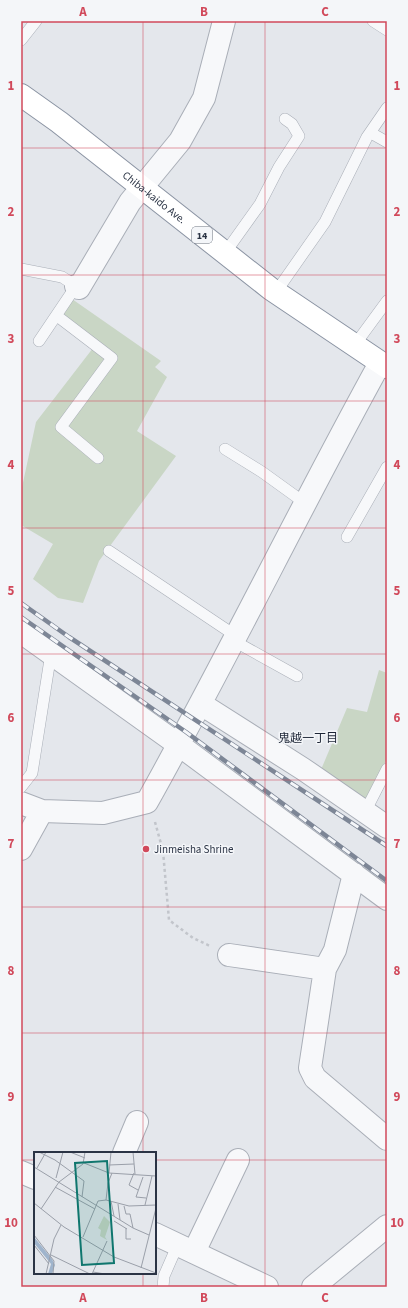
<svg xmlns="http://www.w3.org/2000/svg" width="408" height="1308" font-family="'Source Sans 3','Noto Sans JP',sans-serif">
	<rect width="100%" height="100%" fill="#e4e7ec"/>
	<path fill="#c9d6c5" d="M72 299 161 361 155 367 167 377 137 431 176 456 99 561 83 603 58 598 33 579 53 544 21 525V492L36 422 93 348 61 315Z
		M379 670 387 673V759L366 799H357L320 772 347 708 367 712Z"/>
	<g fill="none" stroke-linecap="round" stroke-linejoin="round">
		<g stroke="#a9aeb7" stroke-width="12">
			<path id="service" d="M373 21 387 30
				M21 40 36 21
				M371 133 387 142
				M225 253 260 204 279 167 299 136 292 124 285 119
				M21 269 62 277 76 286 39 341
				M276 292 325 222 367 137 387 108
				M57 316 112 358 61 427 98 458
				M354 346 387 301
				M225 449 262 472 305 503
				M347 537 387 467
				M109 551 236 636
				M234 641 297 676
				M21 787 32 773 51 653
				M365 812 387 769
				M163 1287 164 1276 178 1244"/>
		</g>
		<g stroke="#a9aeb7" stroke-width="24">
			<path id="minor" d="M76 286 79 288 130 202 180 141 204 98 224 21
				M21 632 179 745 387 899
				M201 704 303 769 387 827
				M21 803 42 811 103 813 147 802C228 657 300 508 380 363
				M21 849 42 811
				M354 874 335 950 325 969 310 1068 315 1078 387 1139
				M229 955 325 969
				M124 1153 137 1122
				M21 1172 35 1178
				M155 1234 267 1287
				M194 1252 238 1160"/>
		</g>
		<g stroke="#a9aeb7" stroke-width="24">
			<path id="tertiary" d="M313 1287 387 1226"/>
		</g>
		<g stroke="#8b94a3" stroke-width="24">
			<g id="trunk">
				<path id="s1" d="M21 95 59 122 271 289 387 367"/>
			</g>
		</g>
		<path stroke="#c2c5cb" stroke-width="2.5" stroke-dasharray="3 3" stroke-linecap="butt" d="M155 822 163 851 169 920 193 938 210 946"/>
		<use href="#service" stroke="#f7f8fa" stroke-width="11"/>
		<use href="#minor" stroke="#f7f8fa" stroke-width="22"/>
		<use href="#tertiary" stroke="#f7f8fa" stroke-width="22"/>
		<use href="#trunk" stroke="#fff" stroke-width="22"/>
		<g stroke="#7d8696" stroke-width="4.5">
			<path id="rail" d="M21 603 69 637 387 846
				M21 617 186 732 387 881"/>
		</g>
		<use href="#rail" stroke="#f4f6f9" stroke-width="3" stroke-dasharray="9" stroke-linecap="butt"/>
	</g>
	<path fill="none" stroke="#d1495b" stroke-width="1" stroke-opacity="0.55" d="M143 21V1153M265 21V1287M21 148H387M21 275H387M21 401H387M21 528H387M21 654H387M21 780H387M21 907H387M21 1033H387M21 1160H35M155 1160H387M143 1273V1287"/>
	<circle fill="#d1495b" stroke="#f4f6f9" stroke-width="1.5" cx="146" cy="849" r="4"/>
	<g text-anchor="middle" stroke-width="3" stroke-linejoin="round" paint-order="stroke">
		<rect fill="#f4f6f9" stroke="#676e7b" stroke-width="1" x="192" y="227" width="20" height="16" rx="3"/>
		<g font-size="10" font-weight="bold" fill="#2b3445">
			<text x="202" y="239">14</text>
		</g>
		<g font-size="11" fill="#2b3445" stroke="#f4f6f9">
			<text dy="4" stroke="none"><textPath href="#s1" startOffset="168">Chiba-kaido Ave.</textPath></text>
		</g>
		<g font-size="11" fill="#2b3445" stroke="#f4f6f9" text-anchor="start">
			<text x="154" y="853">Jinmeisha Shrine</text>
		</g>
		<g font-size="12" fill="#1d2536" stroke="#f4f6f9">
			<text x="308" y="742">鬼越一丁目</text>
		</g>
	</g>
	<g transform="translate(34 1152)">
		<rect width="122" height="122" fill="#e4e7ec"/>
		<path d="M70 64 76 70 71 85 73 88 66 84 67 78 64 76Z" fill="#c9d6c5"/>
		<path d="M0 85 18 107 21 113 18 122H14L17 112 0 91Z" fill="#9fb4cc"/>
		<path fill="none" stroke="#9a9fa9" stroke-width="1" d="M5 0 21 8 50 29 48 45M36 0 51 6M99 0 101 22M50 11 75 21 122 24M75 13 100 12M0 15 99 76 115 83M3 16 12 0M75 21 77 0M100 21 95 33 104 38M109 25 102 45 112 46M22 26 29 0M21 35 61 57M72 48 74 31 78 21M77 49 80 64M0 51 30 75 80 105 122 121M84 52 86 68M111 53 118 24M90 54 92 62H96L99 76M7 57 25 30 49 12 51 0M80 69 93 77M92 76V87H97M0 83 20 109 19 122M49 85 64 49 72 48 95 54 122 53M0 93 15 112M17 103 56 122M107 116 122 56M59 120 71 122M12 122 20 87 27 73M58 122 73 89"/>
		<path fill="#0f766e" fill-opacity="0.15" stroke="#0f766e" stroke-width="2" d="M73 9 80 111 48 113 41 11Z"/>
		<rect width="122" height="122" fill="none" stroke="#2b3445" stroke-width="2"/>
	</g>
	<rect width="408" height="1308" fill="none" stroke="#f4f6f9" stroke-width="44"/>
	<rect x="22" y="22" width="364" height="1264" fill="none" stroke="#d1495b" stroke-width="1.5"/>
	<g font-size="13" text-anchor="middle" font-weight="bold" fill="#d1495b">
		<text x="83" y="16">A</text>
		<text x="204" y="16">B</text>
		<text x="325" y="16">C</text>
		<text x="11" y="90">1</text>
		<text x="397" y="90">1</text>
		<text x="11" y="216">2</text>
		<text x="397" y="216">2</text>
		<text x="11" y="343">3</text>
		<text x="397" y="343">3</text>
		<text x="11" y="469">4</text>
		<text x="397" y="469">4</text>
		<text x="11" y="595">5</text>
		<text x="397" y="595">5</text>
		<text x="11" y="722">6</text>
		<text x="397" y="722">6</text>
		<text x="11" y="848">7</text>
		<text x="397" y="848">7</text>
		<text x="11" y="975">8</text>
		<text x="397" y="975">8</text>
		<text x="11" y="1101">9</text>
		<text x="397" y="1101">9</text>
		<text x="11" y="1227">10</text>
		<text x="397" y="1227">10</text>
		<text x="83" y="1302">A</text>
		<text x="204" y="1302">B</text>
		<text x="325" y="1302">C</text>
	</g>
</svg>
